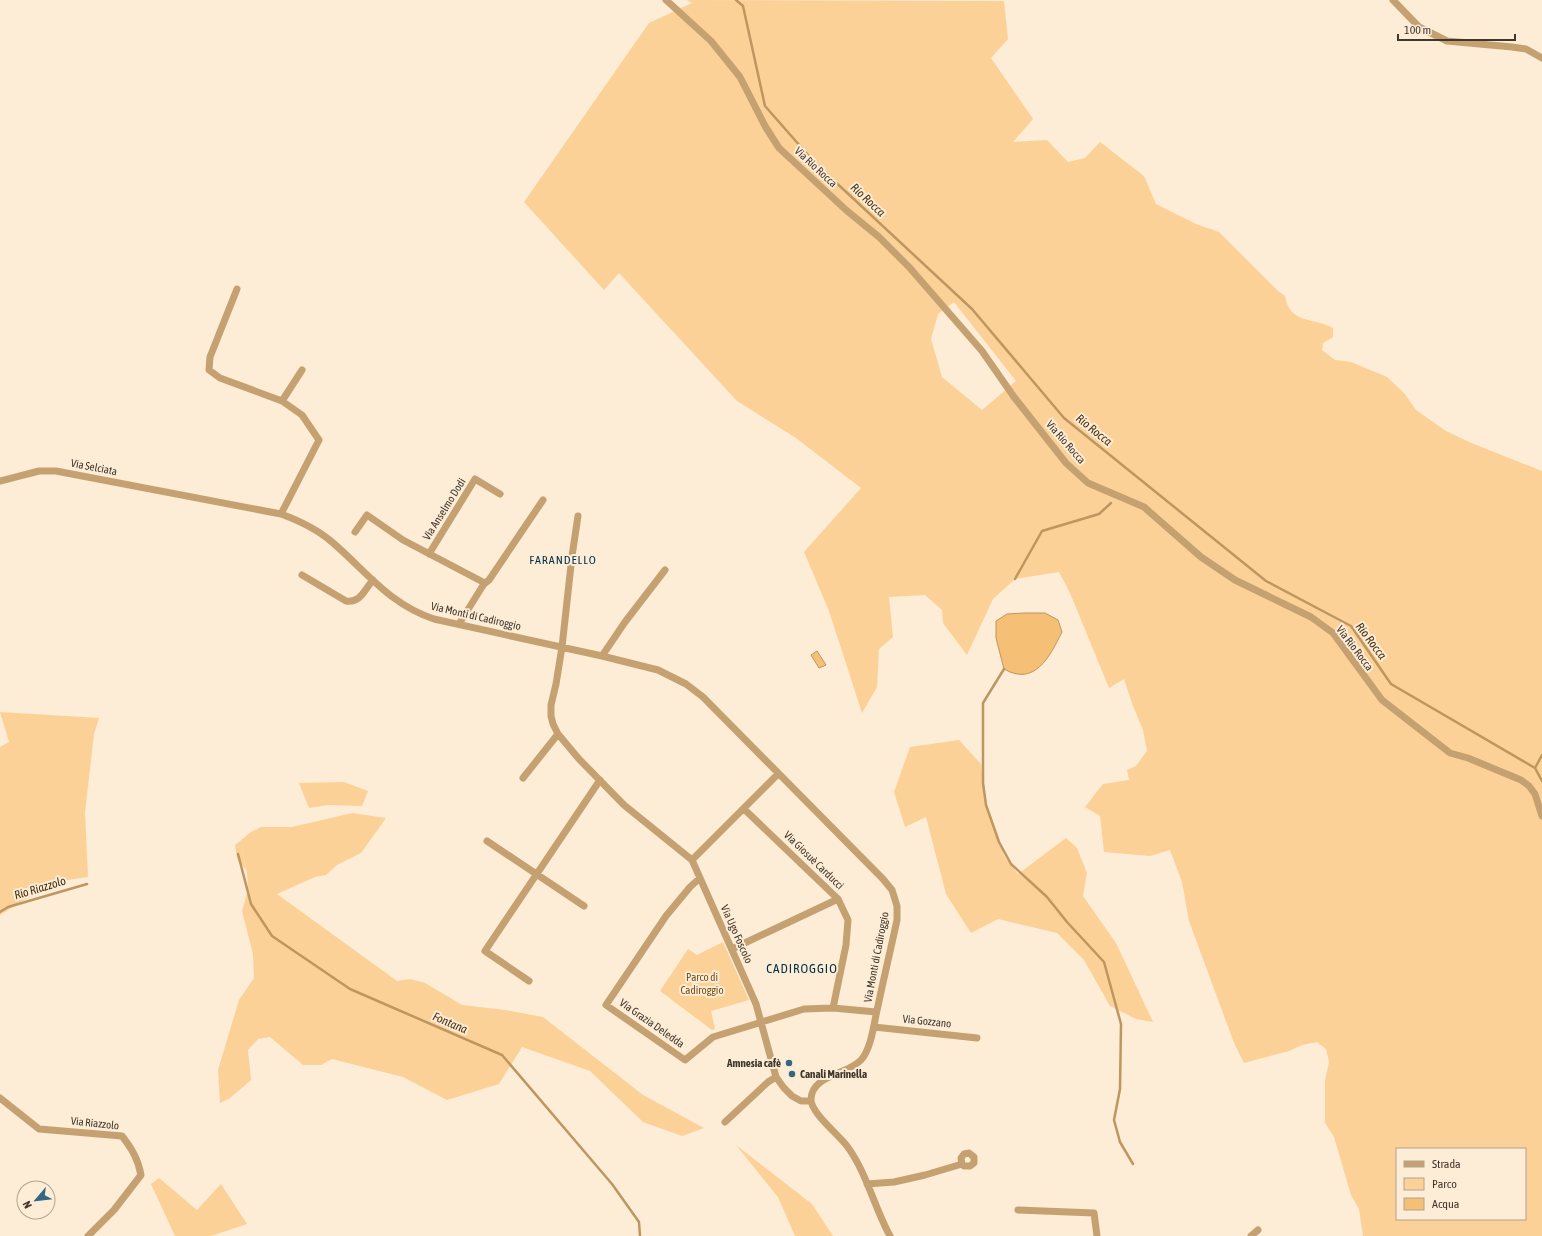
<svg xmlns="http://www.w3.org/2000/svg" width="1542" height="1236" font-family="'Asap Condensed',sans-serif">
	<rect width="100%" height="100%" fill="#fdecd6"/>
	<path fill="#fcd198" fill-rule="evenodd" d="M687 0 1004 1 1008 39 991 58 1033 119 1013 142 1047 140 1068 162 1085 158 1100 142 1144 176 1156 204 1196 224 1219 232 1278 291 1285 296C1290 325 1314 317 1333 328V337L1323 343 1322 350 1335 360 1351 362 1387 377 1404 393 1416 410 1446 431 1469 442 1542 471V1236H1363L1359 1209 1351 1195 1334 1137 1325 1123V1080L1329 1062 1326 1049 1317 1042 1302 1045 1289 1051 1244 1063 1234 1043 1189 921 1182 882 1170 850 1150 856 1104 852 1100 816 1085 807 1103 784 1129 780 1127 770 1136 766 1147 751 1143 730 1133 706 1124 679 1109 688 1070 593 1059 572 1015 579 993 599 967 655 943 623 942 610 925 595 889 597 893 637 879 649 877 687 862 713 829 611 804 552 861 488 796 438 737 401 619 273 604 290 524 202 649 23 692 3ZM954 302 1016 381 982 410 942 377 931 339 938 314ZM1397 1149H1525V1219H1397Z
		M0 712 99 718 94 734 85 813 88 877 54 882 0 915V747L9 742Z
		M959 740 981 764 986 805 1005 857 1018 874 1066 838 1077 848 1087 873 1083 896 1116 943 1153 1022 1136 1019 1110 1006 1084 960 1057 933 998 919 971 933 946 894 926 817 905 827 894 792 910 747Z
		M344 782 368 791 362 806 328 805 309 808 299 783Z
		M352 813 386 818 361 853 337 865 326 875 315 877 277 894 397 981 410 979 425 983 462 1005 505 1010 543 1017 643 1095 704 1128 682 1136 643 1122 590 1071 522 1047 499 1084 447 1100 403 1077 332 1059 321 1065H303L270 1037 258 1039 248 1050 251 1080 230 1098 220 1103 218 1070 239 1000 254 978 253 954 242 911 248 890 247 873 240 841 251 832 261 827H292Z
		M240 841 246 870 237 858 235 845Z
		M723 942 749 1000 711 1011 715 1029 712 1030 660 991 688 949 697 955Z
		M736 1145 812 1204 833 1236H795L778 1197Z
		M159 1178 197 1210 221 1184 247 1224 211 1236H175L151 1184Z"/>
	<path fill="#f5bf76" stroke="#be9660" d="M1024 613H1045L1058 620 1062 632C1050 656 1035 687 1004 669L996 638V621L1007 614Z
		M817 651 826 665 819 668 811 655Z"/>
	<g fill="none" stroke-linecap="round" stroke-linejoin="round">
		<path stroke="#be9660" stroke-width="2.5" d="M736 0 743 6 765 106 815 163 972 309 1064 418 1266 581 1351 626 1391 684 1535 768 1542 781
			M1015 579 1042 531 1099 514 1111 503
			M1004 669 983 703V783L986 805 999 842 1011 864 1047 897 1067 922 1104 962 1121 1024 1120 1089 1114 1120 1120 1142 1133 1164
			M1535 768 1542 755
			M238 854 251 904 272 936 350 989 502 1055 612 1184 639 1222 640 1236
			M0 912 8 907 87 884"/>
		<path stroke="#c5a171" stroke-width="7" d="M666 0 711 41 740 77 765 126 779 148 846 210 879 237 909 267 982 351 1014 397 1066 463 1088 483 1144 507 1201 557 1235 580 1311 617 1333 633 1382 700 1450 753 1468 758 1521 780 1529 786 1535 794 1542 816
			M1393 0 1419 27 1447 41 1512 47 1526 49 1542 58
			M237 289 210 357 209 370 220 378 282 401
			M0 481 39 471H56L281 514C300 521 317 529 332 542 367 572 389 604 434 619L602 656 658 670 686 684 703 697 883 879 892 890 897 906V920C891 948 884 977 878 1006 874 1021 872 1048 861 1060 847 1075 812 1075 811 1099 810 1112 839 1135 847 1146 867 1173 874 1207 890 1236
			M281 514 319 440 302 415 282 401 302 370
			M578 516 572 556 562 647 556 684 551 705V716L553 724 558 734 579 759 624 805 692 860 756 1004 776 1077 784 1088 792 1096 801 1101H811
			M355 532 367 515 403 540 481 581 484 584 482 587 459 624
			M429 554 475 479 500 494
			M302 575 346 601C361 603 364 590 373 580
			M484 584 489 580 543 500
			M602 656 625 622 665 570
			M523 778 558 734
			M744 809 838 899 848 920 846 945 833 1008
			M487 841 584 906
			M692 860 778 774
			M700 878 690 887 666 916 606 1005 685 1060 713 1037 804 1009 833 1008 876 1012
			M732 949 838 899
			M529 981 485 951 600 780
			M874 1027 977 1038
			M0 1098 39 1129 122 1136C132 1149 138 1159 141 1175L114 1210 88 1236
			M725 1122 768 1082 776 1077
			M867 1184 894 1182 925 1175 962 1164 964 1166H970L974 1163V1157L969 1153 964 1154 961 1158 962 1164
			M1018 1210 1094 1213 1097 1236
			M1251 1236 1258 1230"/>
	</g>
	<g fill="#336784" stroke="#fdecd6" stroke-width="1.5">
		<circle cx="789" cy="1063" r="4"/>
		<circle cx="792" cy="1074" r="4"/>
	</g>
	<g text-anchor="middle" stroke-width="4" stroke-linejoin="round" paint-order="stroke">
		<g font-size="11" fill="#3f372c" stroke="#fdecd6">
			<text transform="translate(816 167) rotate(43)" y="4">Via Rio Rocca</text>
			<text transform="translate(1066 442) rotate(49)" y="4">Via Rio Rocca</text>
			<text transform="translate(94 467) rotate(11)" y="4">Via Selciata</text>
			<text transform="translate(444 509) rotate(-58)" y="4">Via Anselmo Dodi</text>
			<text transform="translate(476 616) rotate(13)" y="4">Via Monti di Cadiroggio</text>
			<text transform="translate(1355 648) rotate(53)" y="4">Via Rio Rocca</text>
			<text transform="translate(814 860) rotate(44)" y="4">Via Giosuè Carducci</text>
			<text transform="translate(737 934) rotate(66)" y="4">Via Ugo Foscolo</text>
			<text transform="translate(876 957) rotate(-79)" y="4">Via Monti di Cadiroggio</text>
			<text transform="translate(927 1021) rotate(6)" y="4">Via Gozzano</text>
			<text transform="translate(652 1023) rotate(35)" y="4">Via Grazia Deledda</text>
			<text transform="translate(95 1123) rotate(6)" y="4">Via Riazzolo</text>
		</g>
		<g font-size="11" fill="#735019" stroke="#fdecd6">
			<text x="702" y="981">Parco di<tspan x="702" dy="13">Cadiroggio</tspan></text>
		</g>
		<g font-size="11" font-weight="bold" fill="#3f372c" stroke="#fdecd6" text-anchor="end">
			<text x="781" y="1067">Amnesia cafè</text>
			<text x="800" y="1078" text-anchor="start">Canali Marinella</text>
		</g>
		<g font-size="12" font-style="italic" fill="#452f0f" stroke="#fdecd6">
			<text transform="translate(868 200) rotate(43)" y="4">Rio Rocca</text>
			<text transform="translate(1094 430) rotate(39)" y="4">Rio Rocca</text>
			<text transform="translate(1371 641) rotate(53)" y="4">Rio Rocca</text>
			<text transform="translate(40 888) rotate(-17)" y="4">Rio Riazzolo</text>
			<text transform="translate(450 1023) rotate(23)" y="4">Fontana</text>
		</g>
		<g font-size="12" letter-spacing="1" fill="#012f44" stroke="#fdecd6">
			<text x="563" y="564">FARANDELLO</text>
		</g>
		<g font-size="13" letter-spacing="1" fill="#012f44" stroke="#fdecd6">
			<text x="802" y="973">CADIROGGIO</text>
		</g>
	</g>
	<rect x="1396" y="1148" width="130" height="72" fill="#fdecd6" stroke="#b1a492"/>
	<rect x="1404" y="1161" width="20" height="6" fill="#c5a171" stroke="#b1a492"/>
	<text x="1432" y="1168" font-size="12" fill="#3f372c">Strada</text>
	<rect x="1404" y="1178" width="20" height="12" fill="#fcd198" stroke="#b1a492"/>
	<text x="1432" y="1188" font-size="12" fill="#3f372c">Parco</text>
	<rect x="1404" y="1198" width="20" height="12" fill="#f5bf76" stroke="#b1a492"/>
	<text x="1432" y="1208" font-size="12" fill="#3f372c">Acqua</text>
	<g transform="translate(36 1200) rotate(242)"><circle r="19" fill="#fdecd6" stroke="#b1a492"/>
	<path d="M0-3L7 15L0 10L-7 15Z" fill="#336784"/>
	<text y="-6" font-size="11" font-weight="bold" text-anchor="middle" fill="#3f372c">N</text>
	</g>
	<path d="M1398 34v6h117v-6" fill="none" stroke="#3f372c" stroke-width="2"/>
	<text x="1404" y="34" font-size="12" fill="#3f372c" stroke="#fdecd6" stroke-width="3" paint-order="stroke">100 m</text>
</svg>
